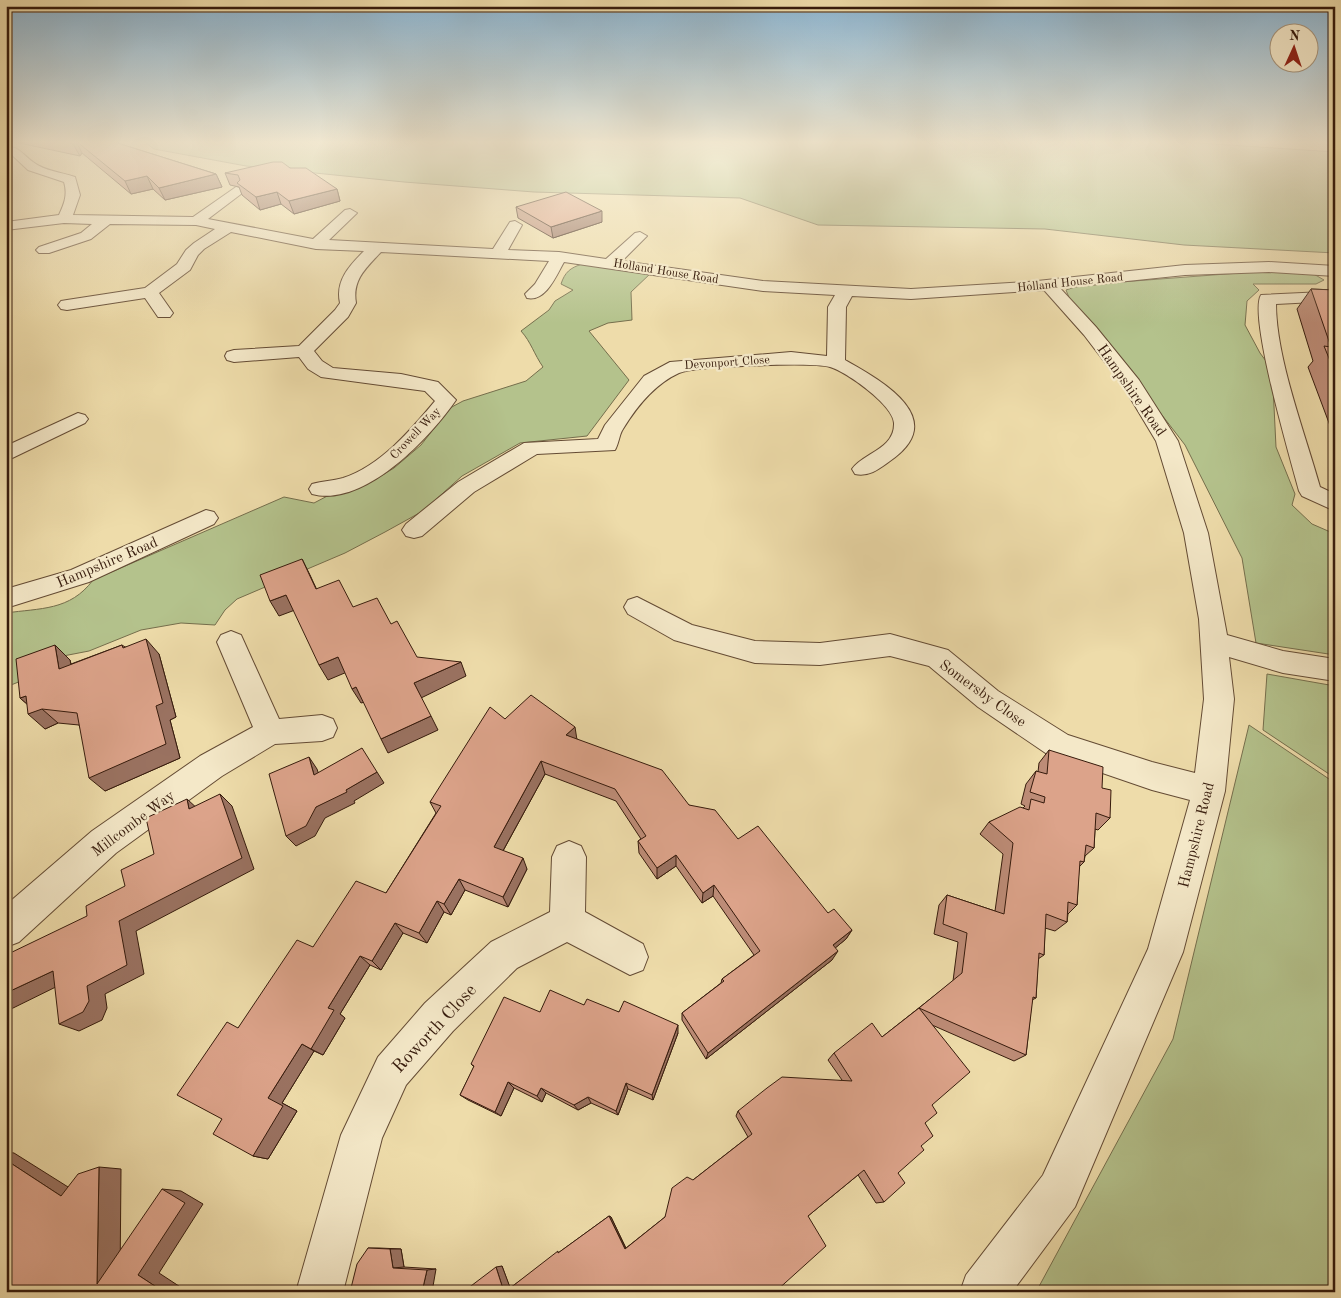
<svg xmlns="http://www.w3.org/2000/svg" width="1341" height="1298" font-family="'Old Standard TT',serif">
	<rect width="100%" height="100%" fill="#eedcaa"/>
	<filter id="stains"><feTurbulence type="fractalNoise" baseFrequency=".004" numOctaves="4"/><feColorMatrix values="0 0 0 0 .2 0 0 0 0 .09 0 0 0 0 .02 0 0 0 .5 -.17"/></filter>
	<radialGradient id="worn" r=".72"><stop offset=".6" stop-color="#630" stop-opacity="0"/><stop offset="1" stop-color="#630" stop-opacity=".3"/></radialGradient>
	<path fill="#b4c28c" stroke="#756e4c" d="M143 141H1168L1335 152V253L1184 245 1045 229 818 225 740 198 534 192 404 182 246 166 154 149Z
		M582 264 651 273 631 292 632 320 608 323 589 331 629 380 587 436 520 443 462 476 423 511 385 532 345 553 237 599 225 610 215 625 181 623 141 630 89 651 58 657 21 681 6 687V613C40 608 70 611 93 580L284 497 314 503 333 493 371 482 394 468 421 445 450 408 463 401 526 381 543 367C534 354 531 342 521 331L549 310 555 301 573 290 561 284C565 272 570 268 582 264Z
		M1266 271 1312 273 1324 280 1316 284H1253L1259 290 1247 301 1245 325 1260 353 1280 380 1273 386 1276 447 1295 494 1292 505 1312 524 1335 534V655L1256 643 1242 558 1185 445 1095 328 1070 300 1066 290 1081 285Z
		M1267 674 1335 686V778L1263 730Z
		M1249 725 1335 783V1292H1036L1173 1039Z"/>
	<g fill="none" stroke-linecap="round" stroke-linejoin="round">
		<g stroke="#644b34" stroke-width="2">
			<path id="minor" d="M6 146C20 147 23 155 33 162 44 171 61 172 75 177L80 195 73 215 193 217 236 187 241 188 243 191 241 194 208 219 313 239 345 210 350 209 357 213 329 240 493 249 510 222 515 221 522 225 508 250 559 252 606 259 635 233 640 232 647 236 622 261 763 281 911 289 1028 282 1185 265 1269 262 1335 266V276L1269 272 1185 275 1060 288 1096 327 1139 380 1178 441 1208 533 1227 635 1283 651 1335 659V681L1283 673 1229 657 1234 699 1225 791 1183 952 1075 1207 1012 1292H960L966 1275 1043 1175 1148 949 1190 800 1152 790 1047 754 978 707 929 666 890 656 820 665 755 663 674 640 628 614 624 607 628 600 637 597 692 625 755 641 820 643 890 634 948 650 998 691 1068 735 1152 762 1195 773 1204 699 1199 619 1184 533 1156 441 1123 386 1084 335 1044 290 911 299 852 296 846 307 845 360C882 381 951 419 890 461 879 469 869 477 855 474L852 469C863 453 895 449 894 423 893 405 847 372 830 367 812 362 694 366 679 373 655 384 637 406 623 429 619 435 619 443 615 450L537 454 474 492 422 536 414 538 406 536 402 530 406 524 458 482 524 443 598 439 605 425 644 376 670 362 791 352 827 356 828 307 835 295 763 291 564 262C556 276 546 302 527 298L525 294 535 284 549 261 381 252C366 268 352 280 356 303L348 317 314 351 322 361 333 368 401 374 438 382 456 400C430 438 364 508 312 494L309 489 312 484C322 481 333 481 343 478 380 466 411 430 435 401L425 391 321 377 308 369 299 357 234 362 227 360 225 356 227 352 234 350 299 346 335 310 340 303C335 281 349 266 364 251L316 249 231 232 204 249 198 255 190 270 159 293 173 313 170 317H158L145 298 67 310 61 309 58 305 61 301 67 300 145 288 177 264 186 250 194 243 215 229 196 225 110 224 91 239 49 253H39L36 250 39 247 81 233 92 224 64 223 6 230V222L59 215C64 204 68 195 64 182L28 170 12 155 6 154Z
				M1335 287 1334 301 1276 304C1276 358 1305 433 1320 487L1335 494V511L1302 496 1299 491C1291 461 1248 315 1261 295L1324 292Z
				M78 413 85 415 88 419 85 423 6 461V446Z
				M206 510 214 512 218 518 214 524 89 582 6 608V589L71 570Z
				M231 631 241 635 279 719 322 715 333 719 337 728 333 737 322 741 275 744 222 776 116 853 19 942 6 947V905L92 831 200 756 253 727 217 642 221 635Z
				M569 841 581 846 586 857 585 912 643 944 648 957 643 970 630 975 567 942 517 968 453 1031 406 1085 382 1138 343 1292H296L341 1135 378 1057 425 1003 491 942 550 912 552 857 557 846Z"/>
		</g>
		<use href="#minor" fill="#f4e8c8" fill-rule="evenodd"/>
	</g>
	<path fill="#bd8c77" stroke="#361b0c" d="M10 141H111L216 174 222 187 165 200 153 189 131 194 82 153 80 156Z
		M290 168 337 189 340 201 294 214 281 204 260 210 242 195 239 187 230 185 225 173Z
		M516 207 602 222 553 238 518 218Z
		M1311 289 1335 290V439L1308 367 1313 361 1297 309Z
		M55 645 70 660 71 664 122 645 125 647 159 654 176 717 170 720 180 758 105 791 79 725 58 723 45 729 27 704 20 698Z
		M505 719 577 739 689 805 738 839 828 913 852 930 846 939 835 948 832 960 706 1059 682 1020V1013L721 983 722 979 754 955 713 896 702 903 676 866 657 879 639 853 638 841 641 839 616 801 545 774 503 851 527 869 508 907 465 890 451 915 444 912 427 943 403 933 381 970 370 965 340 1014 345 1018 323 1055 314 1051 282 1103 297 1111 268 1159 253 1156 222 1119 238 1028 313 947 386 893 436 813 430 802Z
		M1049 750 1102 788 1110 818 1098 830 1095 829 1094 848 1085 856 1084 862 1079 867 1077 905 1068 914 1067 922 1055 931 1045 928 1044 955 1038 959 1036 998 1032 1000 1026 1055 1014 1061 932 1025V1105L925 1123 921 1146 898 1173 884 1202 876 1203 858 1175 808 1216 775 1292H463L502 1266 510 1288 609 1216 611 1217 626 1248 665 1217 693 1180 748 1137 736 1116 738 1111 842 1080 828 1060 834 1053 882 1037 953 981 958 942 934 934 939 905 947 895 995 911 1003 854 980 834 989 822 1023 808 1025 806 1021 804 1026 784 1036 771 1038 772 1039 763Z
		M584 1005 619 1012 678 1033 653 1100 628 1089 618 1115 591 1103 578 1110 546 1093 542 1102 514 1088 501 1116 468 1100 460 1095 474 1067 471 1064 540 1012Z
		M368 1248H379L401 1249 404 1267 436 1269 350 1292Z"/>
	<path fill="#9a7261" stroke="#361b0c" d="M75 141H76L82 153 80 156 73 144Z
		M216 174 222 187 165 200 159 188Z
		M147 176 153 189 131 194 125 181Z
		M337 189 340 201 294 214 289 201Z
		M277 192 281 204 260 210 256 197Z
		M602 211V222L553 238 551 227Z
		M302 559 310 575 324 605 316 589Z
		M286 595 295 610 279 616 270 601Z
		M146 639 159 654 176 717 170 720 180 758 105 791 89 778 156 706Z
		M55 645 70 660 75 684 59 669Z
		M338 657 347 672 328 680 319 665Z
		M461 662 466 676 421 698 414 683Z
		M356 687 365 702 361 703 352 689Z
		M26 696 42 709 58 723 45 729 28 714 35 711 20 698Z
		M431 716 438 730 388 753 381 739Z
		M575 727 577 740 566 735Z
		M309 757 317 769 323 786 314 775Z
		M541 761 545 774 499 858 494 847Z
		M377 772 384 783 354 801 355 803 325 818 315 836 296 846 286 836 316 807Z
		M220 794 232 806 254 869 136 931 144 974 105 994 107 1008 102 1020 79 1031 59 1024 87 986 119 921Z
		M187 799 200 811 189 809Z
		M676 855V866L657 879V868Z
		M523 858 527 869 508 907 503 897Z
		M459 879 465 890 451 915 444 904Z
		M714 885 713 896 702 903 703 893Z
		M437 901 444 912 427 943 419 933Z
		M395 923 403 933 381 970 372 961Z
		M852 930 846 939 828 954 833 945Z
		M838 951 832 960 706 1059 708 1053Z
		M360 956 370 965 340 1014 345 1018 323 1055 311 1049 328 1008Z
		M53 971 72 979 7 1011H6V993Z
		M678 1025V1033L653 1100 652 1095Z
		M302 1044 314 1051 282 1103 297 1111 268 1159 253 1156 268 1098Z
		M508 1082 514 1088 501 1116 495 1112Z
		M626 1083 628 1089 618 1115 616 1111Z
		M541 1088 546 1093 542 1102 537 1096Z
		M588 1097 591 1103 578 1110 574 1105Z
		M6 1152 14 1153 84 1197 61 1196 6 1160Z
		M99 1167 121 1169 120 1283 97 1284Z
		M162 1189 181 1191 203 1204 159 1273 188 1292H164L138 1275Z
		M609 1216 611 1217 626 1249H625Z
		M390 1249H401L404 1267 393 1268Z
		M502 1266 511 1290 506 1292H504L496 1267Z
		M436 1269 432 1292H422L427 1270Z
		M218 1288 224 1292H203L200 1290Z"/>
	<path fill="#dca38a" stroke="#361b0c" d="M59 141H75L73 144Z
		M76 141H111L216 174 159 188 147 176 125 181Z
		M273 162H282L290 168H306L337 189 289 201 277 192 256 197 237 183 240 180 238 175 225 173Z
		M566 192 602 211 551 227 516 207Z
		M1311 289 1335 290V373L1324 346 1331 347Z
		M302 559 316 589 339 580 353 607 377 598 391 624 397 621 417 657 461 662 414 683 431 716 381 739 356 687 352 689 338 657 319 665 286 595 270 601 260 575Z
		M146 639 163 703 156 706 166 744 89 778 77 713 42 709 28 714 26 696 20 698 16 659 55 645 59 669 122 645 123 648Z
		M531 695 575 727 566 735 662 770 689 805 715 810 738 839 758 826 828 913 834 909 852 930 833 945 838 951 708 1053 682 1013 724 981 722 979 760 951 714 885 703 893 676 855 657 868 638 841 646 836 615 789 541 761 494 847 523 858 503 897 459 879 444 904 437 901 419 933 395 923 372 961 360 956 328 1008 334 1010 311 1049 302 1044 268 1098 283 1106 253 1156 213 1134 222 1119 177 1095 227 1022 238 1028 297 940 313 947 356 881 386 893 441 806 430 802 490 707 505 719Z
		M362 748 377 772 346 790 347 792 316 807 306 826 286 836 269 774 309 757 314 775Z
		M1049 750 1103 767 1102 788 1111 790 1110 818 1096 813 1094 848 1086 845 1084 862 1080 861 1077 905 1068 902 1067 922 1046 914 1044 955 1039 953 1036 998 1033 997 1026 1055 919 1008 962 973 967 933 943 924 947 895 1004 914 1013 843 989 822 1020 807 1029 810 1031 799 1044 803 1045 797 1030 792 1036 771 1047 774Z
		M220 794 242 858 119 921 127 965 87 986 89 1001 83 1012 59 1024 53 971 6 993V955L87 916 86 906 125 886 121 870 154 854 146 818 187 799 189 809Z
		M550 990 584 1005 587 999 619 1012 624 1001 678 1025 652 1095 626 1083 616 1111 588 1097 574 1105 541 1088 537 1096 508 1082 495 1112 460 1095 474 1066 471 1064 504 997 540 1012Z
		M919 1008 970 1072 932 1105 937 1113 925 1123 933 1136 921 1146 924 1150 898 1173 905 1183 884 1202 864 1170 808 1216 826 1246 775 1292H505L558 1251V1253L609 1216 625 1249 665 1217 672 1188 687 1177 693 1180 752 1134 738 1111 767 1088 782 1077 852 1081 834 1053 872 1023 882 1037Z
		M6 1160 61 1196 78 1174 99 1167 97 1284 162 1189 185 1203 138 1275 164 1292H6Z
		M368 1248 390 1249 393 1268 427 1270 422 1292H350L357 1264Z
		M496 1267 504 1292H463Z"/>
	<linearGradient id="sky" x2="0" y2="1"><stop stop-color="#8bb6d4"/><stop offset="0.44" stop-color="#f7efd9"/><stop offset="1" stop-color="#f7efd9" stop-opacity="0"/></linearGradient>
	<rect width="1341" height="323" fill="url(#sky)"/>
	<g text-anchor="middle" stroke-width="4.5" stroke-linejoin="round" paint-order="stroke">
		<g font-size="12" fill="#361b0c" stroke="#f4e8c8">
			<text transform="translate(666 271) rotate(9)" y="4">Holland House Road</text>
			<text transform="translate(1070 282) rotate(-6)" y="4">Holland House Road</text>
			<text transform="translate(727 362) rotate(-4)" y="4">Devonport Close</text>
			<text transform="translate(415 433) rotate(-46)" y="4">Crowell Way</text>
		</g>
		<g font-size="15" fill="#361b0c" stroke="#f4e8c8">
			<text transform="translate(1132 390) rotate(55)" y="5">Hampshire Road</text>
			<text transform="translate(107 562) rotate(-23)" y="5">Hampshire Road</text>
			<text transform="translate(983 693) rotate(36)" y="5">Somersby Close</text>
			<text transform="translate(133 823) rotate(-37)" y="5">Millcombe Way</text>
			<text transform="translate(1196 835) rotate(-76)" y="5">Hampshire Road</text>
		</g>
		<g font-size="18" fill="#361b0c" stroke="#f4e8c8">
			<text transform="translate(434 1028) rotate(-47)" y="6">Roworth Close</text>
		</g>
	</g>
	<rect width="1341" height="1298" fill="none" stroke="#eedcaa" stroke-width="25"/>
	<rect x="8" y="8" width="1326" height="1283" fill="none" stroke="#361b0c" stroke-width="2.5"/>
	<rect x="12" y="12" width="1316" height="1273" fill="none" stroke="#361b0c"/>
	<g transform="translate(1294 48) rotate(3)"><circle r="24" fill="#f4e8c8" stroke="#a8967d"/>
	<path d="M0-4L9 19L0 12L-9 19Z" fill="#8f2418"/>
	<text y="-8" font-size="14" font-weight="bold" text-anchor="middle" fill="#361b0c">N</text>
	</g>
	<rect width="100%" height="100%" filter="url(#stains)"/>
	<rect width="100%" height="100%" fill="url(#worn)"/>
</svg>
